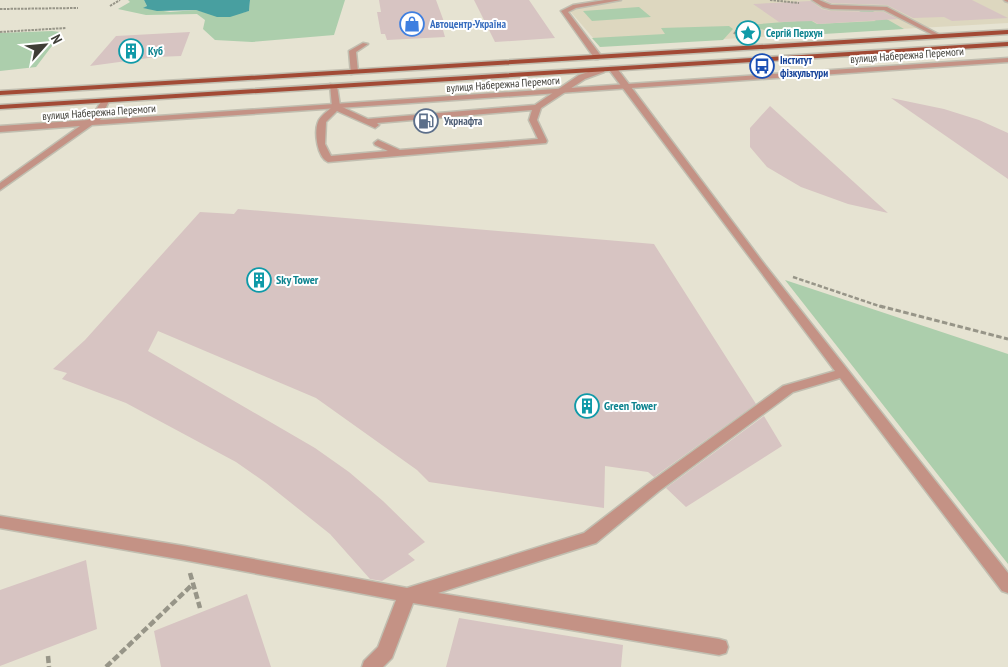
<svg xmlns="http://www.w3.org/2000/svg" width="1008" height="667" font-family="'PT Sans Narrow',sans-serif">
	<rect width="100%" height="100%" fill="#e6e3d2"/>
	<path fill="#ddd7bf" d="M624 0H1008V23L600 46 569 10Z"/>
	<path fill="#acceac" d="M128 0H144L147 6 144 8 170 12 196 10 208 13H241L249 11 250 0H345L334 35 252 42 215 40 203 29 205 20 197 14 146 15 118 9 130 2Z
		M639 7 651 17 592 21 583 11Z
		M871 10 904 29 792 36 751 27 747 25 810 20 817 24 876 21 859 11Z
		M729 26 733 29 723 40 600 47 592 38 665 34 661 28Z
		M52 31 60 32 61 34 36 67 0 71V33Z
		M785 280 1008 354V564Z"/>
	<path fill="#489fa0" d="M144 0H250L249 11 230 17H217L196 10 157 11 143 8 147 6Z"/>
	<path fill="#d7c4c2" d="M379 0H436L447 30H443L445 37 387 40 385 34H381L377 12H381Z
		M474 0H529L555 38 495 42Z
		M825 0H972L1008 18 952 21 944 17 913 18 887 5 831 3Z
		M811 1 822 9 831 11 884 12 898 19 818 24 813 21 779 22 753 4Z
		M190 32 181 56 156 57 90 66 116 36Z
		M891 98 944 109 979 120 1008 133V179Z
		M770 106 888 213 848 204 801 187 767 167 750 147V128Z
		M238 209 654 244 756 404 654 477 648 472 605 466 604 508 429 482 417 470 316 398 158 331 148 351 315 448 349 472 383 501 425 542 408 554 415 560 382 581 370 579 330 534 266 483 236 462 126 403 62 379 67 373 53 369 85 340 200 212 234 214Z
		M764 416 782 446 686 507 666 488Z
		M86 560 97 629 0 666V590Z
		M247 594 271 667H161L154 631Z
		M459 618 623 645 621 667H446Z"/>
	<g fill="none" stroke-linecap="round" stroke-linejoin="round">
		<g stroke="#c1beb0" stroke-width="3">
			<path id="lane" d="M605 0H621L576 8 568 12 602 57 598 59H595L561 11 573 5Z
				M812 0H819L831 5 887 7 942 36 937 37 884 10 831 9 823 7Z
				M1004 0H1008V2L1005 1Z
				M363 43 368 44 356 52 358 72 351 74 349 51Z
				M610 67H616L765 265 1008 573V593L1002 591 840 378 793 392 659 491 596 543 438 593 719 639 726 641 728 647 726 653 719 655 413 603 392 658 383 667H362L364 661 378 647 396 600 184 560 0 528V516L184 546 407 588 584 533 649 483 783 386 835 371 610 71Z
				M601 68 605 70 604 72 585 79 541 108 537 120 547 141 546 143 328 162C317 157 314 132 318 122 320 116 328 111 332 107L330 84 337 86 340 106 368 119 535 105 579 75ZM532 110 529 120 538 139 400 150 378 140 374 143 375 145 388 151 331 156 325 144 326 122 337 111 375 128 379 125 377 123Z"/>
		</g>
		<g stroke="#c1beb0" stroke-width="3">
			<path id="street" d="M1008 58V62L92 125 0 190V183L80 126 0 132V126L88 120C96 115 97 103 105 99L109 101 100 120Z"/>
		</g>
		<g stroke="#c1beb0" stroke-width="3">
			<path id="primary" d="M1008 30V34L0 95V91Z
				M1008 42V46L0 109V105Z"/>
		</g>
		<path stroke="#979588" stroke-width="2" stroke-dasharray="2.5 1" stroke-linecap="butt" d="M770 0 799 3
			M110 6 120 0
			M0 9 78 8
			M0 32 66 28
			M734 34 736 31 756 30"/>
		<path stroke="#979588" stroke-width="2.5" stroke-dasharray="4.5 2" stroke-linecap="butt" d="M793 277 885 308"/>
		<path stroke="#979588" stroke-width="3" stroke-dasharray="5.5 2.5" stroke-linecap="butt" d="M880 306 1008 339"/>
		<path stroke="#979588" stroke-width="4.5" stroke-dasharray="7 3" stroke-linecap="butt" d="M190 573 200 608
			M48 656 49 667
			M106 667 193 584"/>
		<use href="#lane" fill="#c49285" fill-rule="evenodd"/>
		<use href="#street" fill="#c49285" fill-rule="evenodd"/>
		<use href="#primary" fill="#a24a35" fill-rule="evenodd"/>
	</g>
	<defs>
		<g id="shop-ring" transform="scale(1.25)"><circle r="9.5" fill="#fff" stroke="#3f7fe0" stroke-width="1.5"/><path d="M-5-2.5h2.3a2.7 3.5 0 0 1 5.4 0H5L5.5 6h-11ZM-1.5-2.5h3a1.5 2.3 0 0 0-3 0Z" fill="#3f7fe0"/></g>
		<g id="sight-ring" transform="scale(1.25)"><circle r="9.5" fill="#fff" stroke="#0f9aa8" stroke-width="1.5"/><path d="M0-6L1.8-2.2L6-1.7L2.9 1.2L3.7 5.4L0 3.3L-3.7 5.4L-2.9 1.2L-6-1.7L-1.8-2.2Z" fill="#0f9aa8"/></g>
		<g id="building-ring" transform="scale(1.25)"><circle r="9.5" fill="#fff" stroke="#0f9aa8" stroke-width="1.5"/><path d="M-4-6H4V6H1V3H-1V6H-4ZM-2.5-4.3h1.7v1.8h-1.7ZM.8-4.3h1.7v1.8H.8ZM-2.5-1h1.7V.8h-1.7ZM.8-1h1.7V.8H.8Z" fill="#0f9aa8"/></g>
		<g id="bus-ring" transform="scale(1.25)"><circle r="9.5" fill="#fff" stroke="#1a4fb4" stroke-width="1.5"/><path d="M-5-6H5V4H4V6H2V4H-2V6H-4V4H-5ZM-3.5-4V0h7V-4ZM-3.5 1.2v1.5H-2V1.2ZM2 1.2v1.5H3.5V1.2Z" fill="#1a4fb4"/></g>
		<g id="fuel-ring" transform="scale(1.25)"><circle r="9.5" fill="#fff" stroke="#5c6f8a" stroke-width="1.5"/><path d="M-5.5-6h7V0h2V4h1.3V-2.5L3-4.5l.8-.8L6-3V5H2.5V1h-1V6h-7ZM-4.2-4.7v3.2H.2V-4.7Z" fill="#5c6f8a"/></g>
	</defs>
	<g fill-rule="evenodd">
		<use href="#shop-ring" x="412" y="24"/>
		<use href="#sight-ring" x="748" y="33"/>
		<use href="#building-ring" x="131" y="51"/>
		<use href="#bus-ring" x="762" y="66"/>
		<use href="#fuel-ring" x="426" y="121"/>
		<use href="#building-ring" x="259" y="280"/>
		<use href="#building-ring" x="587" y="406"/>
	</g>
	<g text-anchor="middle" stroke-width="4" stroke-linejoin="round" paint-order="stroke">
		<g font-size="11" font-weight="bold" fill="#366cbe" stroke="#fff" text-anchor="start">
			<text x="430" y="28">Автоцентр-Україна</text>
		</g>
		<g font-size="11" font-weight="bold" fill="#0d838f" stroke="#fff" text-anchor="start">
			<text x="766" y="37">Сергій Перхун</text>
			<text x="148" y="55">Куб</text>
		</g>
		<g font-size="11" fill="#3e3d36" stroke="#fff">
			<text transform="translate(907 55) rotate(-4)" y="4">вулиця Набережна Перемоги</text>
			<text transform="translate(503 84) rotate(-4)" y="4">вулиця Набережна Перемоги</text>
			<text transform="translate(99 112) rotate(-4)" y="4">вулиця Набережна Перемоги</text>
		</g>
		<g font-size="11" font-weight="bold" fill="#164399" stroke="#fff" text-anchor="start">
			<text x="780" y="64">Інститут<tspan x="780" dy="13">фізкультури</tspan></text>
		</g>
		<g font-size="11" font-weight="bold" fill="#4e5e75" stroke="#fff" text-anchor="start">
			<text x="444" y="125">Укрнафта</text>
		</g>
		<g font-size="12" font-weight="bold" fill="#0d838f" stroke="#fff" text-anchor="start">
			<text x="276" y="284">Sky Tower</text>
			<text x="604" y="410">Green Tower</text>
		</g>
	</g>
	<g transform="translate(45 45) rotate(63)" stroke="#ffffff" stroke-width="4" paint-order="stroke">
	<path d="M0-4L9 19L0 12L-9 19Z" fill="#3e3d36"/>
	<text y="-8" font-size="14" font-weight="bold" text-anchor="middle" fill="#3e3d36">N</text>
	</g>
</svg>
